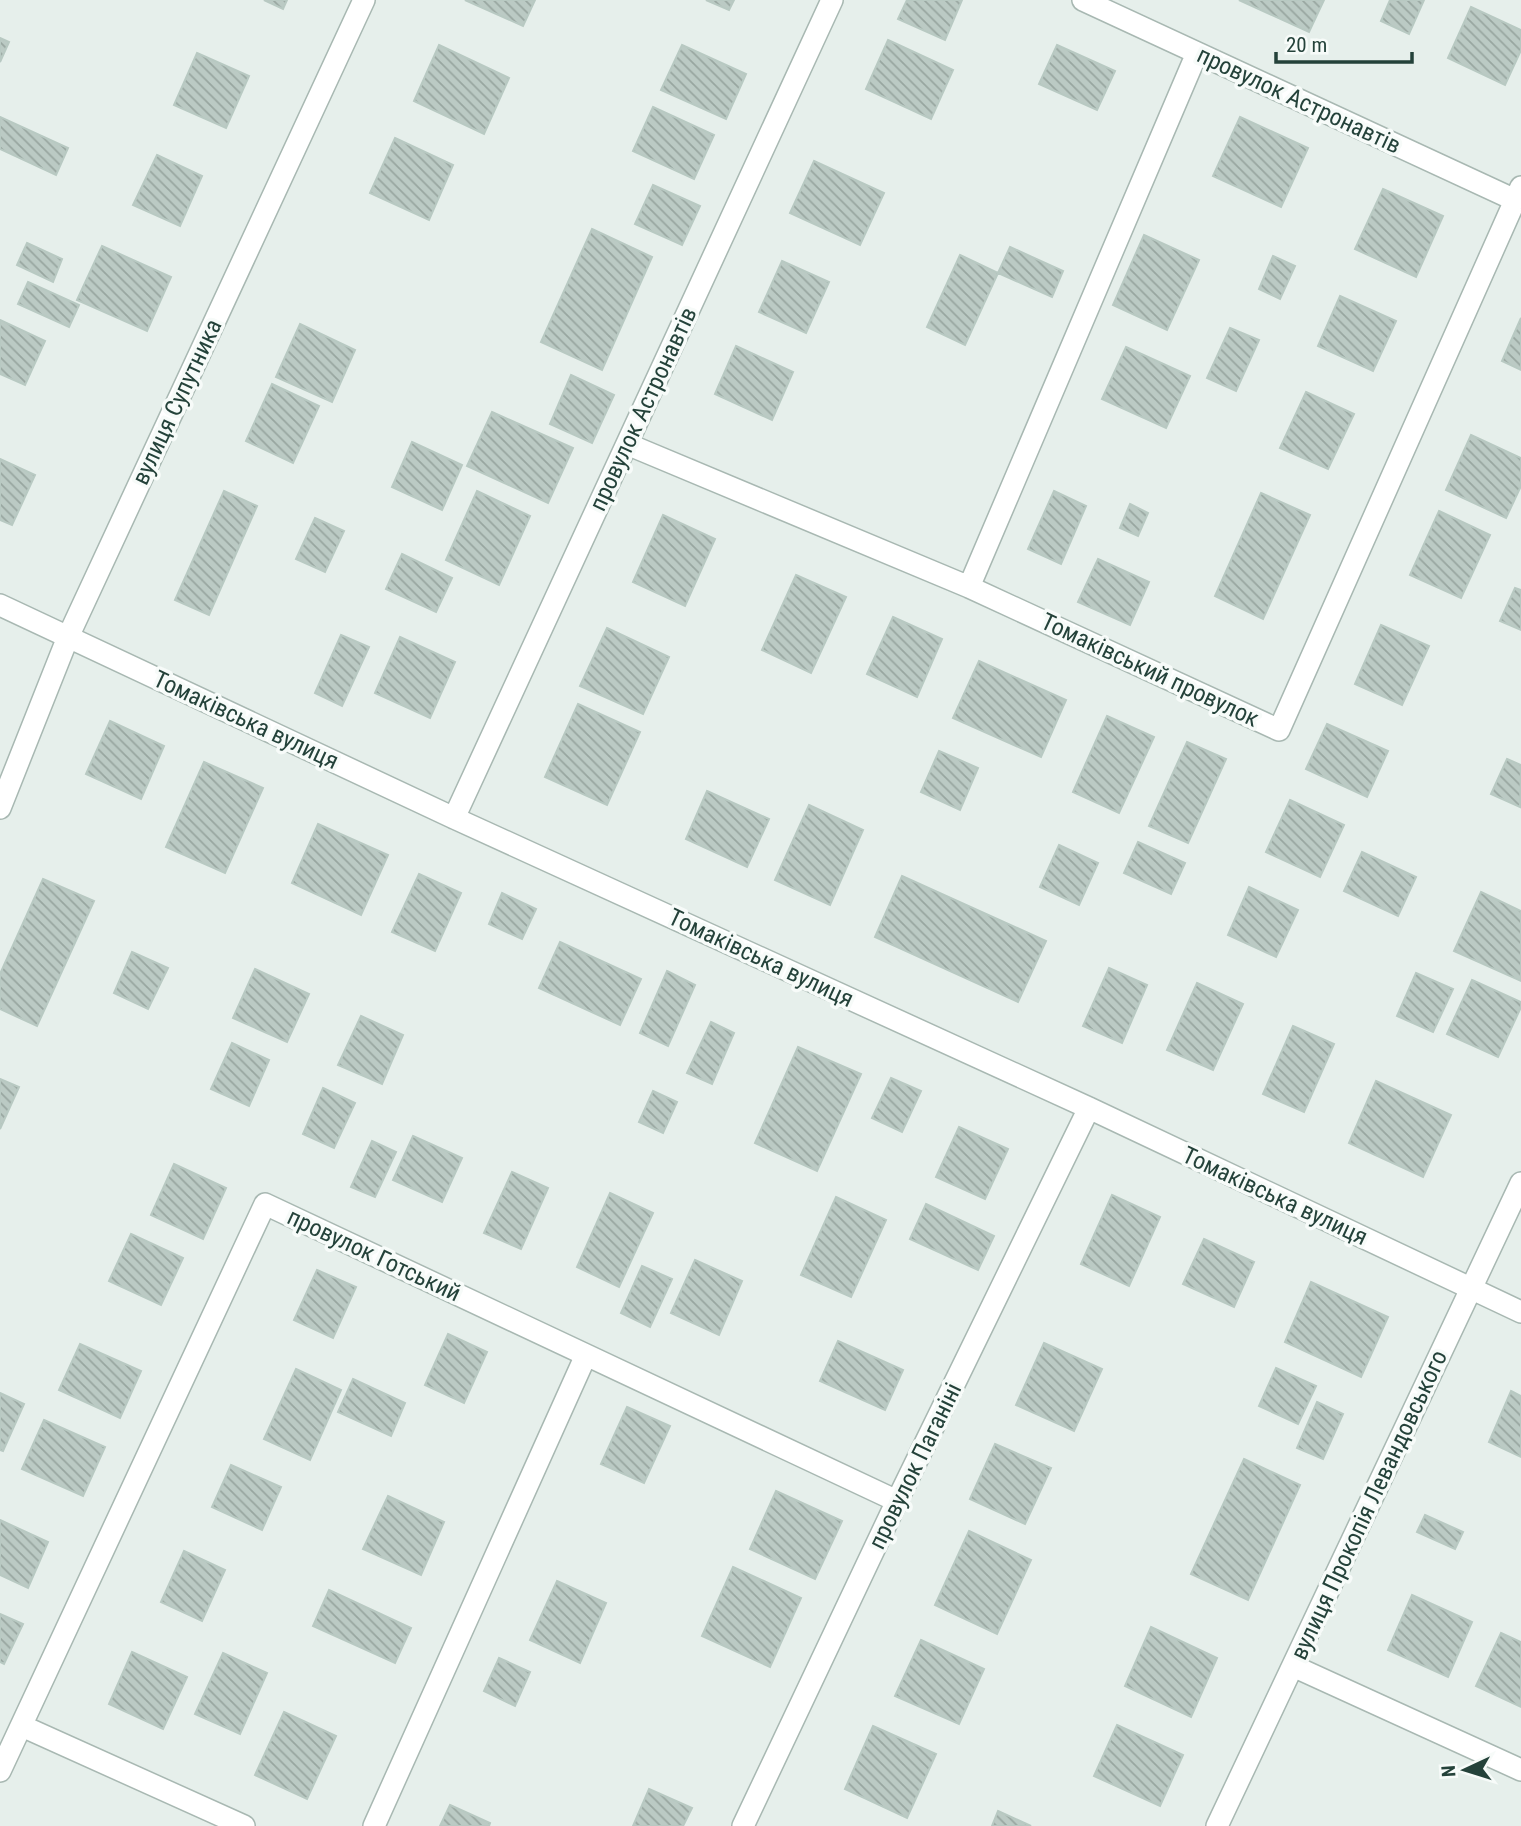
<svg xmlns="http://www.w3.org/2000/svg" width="1521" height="1826" font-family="'Roboto Condensed',sans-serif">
	<defs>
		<pattern id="building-back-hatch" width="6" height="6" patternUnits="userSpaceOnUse" patternTransform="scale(1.75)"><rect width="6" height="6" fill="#bbcac4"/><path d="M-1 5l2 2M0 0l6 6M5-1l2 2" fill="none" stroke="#98a6a0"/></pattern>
	</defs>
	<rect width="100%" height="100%" fill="#e6efeb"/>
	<path fill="url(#building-back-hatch)" stroke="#b8c9c2" stroke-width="2" d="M264 0H287L283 9Z
		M465 0H535L523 26Z
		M706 0H734L729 10Z
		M907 0H962L945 40 898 19Z
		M1239 0H1324L1309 32Z
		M1390 0H1424L1409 34 1381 21Z
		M1471 7 1521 30V50L1505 85 1448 58Z
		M0 38 9 42 0 62Z
		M888 40 953 70 931 119 866 89Z
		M439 45 509 78 484 134 414 101Z
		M682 45 746 74 726 119 661 90Z
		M1057 45 1115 71 1097 110 1039 84Z
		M197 53 249 76 226 128 174 105Z
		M653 107 714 135 694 179 633 151Z
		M0 117 68 148 56 175 0 149Z
		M1240 117 1308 148 1281 207 1213 176Z
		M395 138 453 165 429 220 370 193Z
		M157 155 202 176 180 226 133 205Z
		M814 161 884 193 860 245 790 213Z
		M653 185 700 206 682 245 635 224Z
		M1383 189 1443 216 1416 277 1355 249Z
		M592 229 652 257 602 370 541 342Z
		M1144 235 1199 260 1167 330 1113 305Z
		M27 243 62 259 53 282 17 265Z
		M102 246 171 277 147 331 77 300Z
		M1010 247 1063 271 1052 297 998 273Z
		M960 255 998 273 965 345 927 327Z
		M1273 256 1295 266 1280 299 1259 289Z
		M782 261 829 282 806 333 759 312Z
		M28 282 79 305 69 327 18 304Z
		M1340 296 1396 321 1373 371 1318 346Z
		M1521 318V370L1502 361Z
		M0 320 45 341 25 385 0 374Z
		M300 324 355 350 332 402 276 377Z
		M1230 328 1259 340 1236 391 1207 378Z
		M736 346 793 372 772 420 715 394Z
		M1126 347 1190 376 1166 428 1102 399Z
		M571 375 614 395 592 443 550 424Z
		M272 384 319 406 293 463 246 441Z
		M1306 392 1354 414 1328 469 1280 448Z
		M492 412 573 448 548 503 467 466Z
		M1471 435 1521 458V486L1506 518 1446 490Z
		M412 442 462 465 442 510 392 487Z
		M0 459 35 475 12 525 0 520Z
		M224 491 257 506 209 615 175 600Z
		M477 491 530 516 499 585 446 560Z
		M1054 491 1086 506 1061 564 1028 549Z
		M1261 493 1310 515 1263 619 1215 596Z
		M1130 504 1148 513 1138 536 1120 528Z
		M1439 511 1490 535 1461 598 1410 575Z
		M663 515 715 539 685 606 633 582Z
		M315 518 344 531 325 572 296 559Z
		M402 554 452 578 436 612 386 589Z
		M1098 559 1149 582 1130 625 1078 602Z
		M796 575 846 597 811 673 762 650Z
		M1515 588 1521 590V630L1500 621Z
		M893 617 942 639 917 697 867 674Z
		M1381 625 1429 646 1402 705 1355 684Z
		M607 628 669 657 643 714 580 686Z
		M341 635 369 647 342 706 315 693Z
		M400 637 455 662 430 718 375 693Z
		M979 661 1066 700 1041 757 953 718Z
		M578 704 640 732 607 805 545 777Z
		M1107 716 1154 737 1119 813 1073 792Z
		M110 721 164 746 141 799 86 774Z
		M1327 724 1388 751 1367 797 1306 769Z
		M1187 742 1226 759 1188 843 1149 826Z
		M939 751 978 768 960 810 921 792Z
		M1507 759 1521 765 1520 807 1491 794Z
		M204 762 263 788 225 873 166 847Z
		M707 791 769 819 747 867 686 839Z
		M1290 800 1344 825 1320 877 1266 852Z
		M809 805 863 830 830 905 775 880Z
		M318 824 388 855 361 915 292 883Z
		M1138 842 1185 863 1171 894 1124 873Z
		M1059 845 1098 863 1079 905 1040 887Z
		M1362 852 1416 877 1398 916 1344 891Z
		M419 874 461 893 435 951 392 932Z
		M902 876 1046 941 1018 1002 875 937Z
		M43 879 94 901 37 1026 0 1009V974Z
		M1249 887 1298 910 1276 957 1228 935Z
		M1481 892 1521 911V981L1454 951Z
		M502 893 536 909 522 939 489 924Z
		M560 942 641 979 620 1025 539 988Z
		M132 952 168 968 148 1009 114 993Z
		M1109 968 1147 985 1122 1043 1083 1026Z
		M255 969 309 994 287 1042 233 1018Z
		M667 971 695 985 668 1046 640 1033Z
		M1416 973 1453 989 1433 1032 1397 1016Z
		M1472 980 1521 1002V1007L1498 1057 1447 1034Z
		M1197 983 1243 1004 1213 1070 1167 1050Z
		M361 1016 403 1035 382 1084 338 1065Z
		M711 1022 734 1033 712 1084 687 1073Z
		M1293 1026 1334 1044 1304 1112 1263 1094Z
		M232 1043 269 1060 249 1106 211 1089Z
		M798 1047 861 1074 817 1171 755 1143Z
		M891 1078 921 1091 902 1132 872 1118Z
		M0 1079 19 1087 0 1129Z
		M1376 1081 1451 1115 1423 1177 1349 1143Z
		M323 1088 355 1103 334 1148 303 1134Z
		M653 1091 677 1102 663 1133 639 1122Z
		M959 1127 1008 1149 985 1199 936 1177Z
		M413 1136 462 1158 442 1202 393 1180Z
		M372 1141 396 1152 375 1197 351 1187Z
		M174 1164 226 1188 203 1239 151 1215Z
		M512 1172 548 1188 521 1249 484 1233Z
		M610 1193 653 1213 619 1287 577 1267Z
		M1112 1195 1160 1217 1129 1286 1081 1264Z
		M836 1197 886 1220 851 1297 801 1275Z
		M926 1204 994 1236 978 1270 910 1239Z
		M131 1234 183 1258 161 1305 109 1281Z
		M1204 1239 1254 1262 1234 1307 1183 1284Z
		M695 1260 742 1281 719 1335 671 1313Z
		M642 1266 672 1279 650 1327 621 1313Z
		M317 1270 356 1287 333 1338 294 1320Z
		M1311 1282 1388 1317 1361 1377 1285 1342Z
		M448 1334 487 1352 464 1403 425 1385Z
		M838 1341 903 1370 885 1410 820 1381Z
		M1044 1343 1102 1369 1074 1431 1016 1405Z
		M80 1344 141 1371 120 1418 59 1390Z
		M1276 1368 1316 1386 1298 1424 1259 1406Z
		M296 1369 341 1390 310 1460 264 1439Z
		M353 1379 405 1403 391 1436 338 1412Z
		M1511 1391 1521 1396V1457L1489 1442Z
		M0 1393 24 1404 3 1451 0 1450Z
		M1317 1402 1343 1414 1323 1459 1297 1448Z
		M627 1407 670 1426 644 1483 601 1464Z
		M44 1420 105 1447 83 1496 22 1469Z
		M995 1444 1051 1468 1025 1524 970 1499Z
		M1244 1459 1300 1485 1248 1600 1191 1574Z
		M231 1465 281 1487 262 1530 212 1507Z
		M776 1491 842 1521 815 1579 750 1549Z
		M388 1496 444 1522 421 1575 363 1549Z
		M1425 1515 1463 1532 1455 1549 1417 1532Z
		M0 1520 48 1542 28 1588 0 1575Z
		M969 1531 1031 1560 997 1634 935 1605Z
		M184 1551 225 1570 202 1621 161 1602Z
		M733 1567 801 1598 770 1667 702 1636Z
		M557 1581 606 1603 580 1663 530 1640Z
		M329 1590 411 1628 395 1663 313 1626Z
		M1412 1595 1472 1622 1448 1677 1388 1650Z
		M0 1614 23 1624 4 1664 0 1662Z
		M1151 1627 1217 1658 1191 1717 1125 1686Z
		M1501 1633 1521 1642V1707L1476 1686Z
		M921 1640 984 1669 959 1724 895 1696Z
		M132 1652 187 1677 163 1729 109 1704Z
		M223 1653 267 1673 240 1734 195 1714Z
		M499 1658 530 1672 515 1706 484 1691Z
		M284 1712 336 1736 307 1799 255 1775Z
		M1117 1725 1183 1755 1160 1806 1094 1776Z
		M873 1726 936 1754 907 1818 845 1789Z
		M649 1789 692 1808 683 1826H633Z
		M450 1805 490 1823 489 1826H440Z
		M998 1811 1031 1826H992Z"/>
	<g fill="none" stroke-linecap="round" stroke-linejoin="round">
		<g stroke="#a8b8b2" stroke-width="24">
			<path id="minor" d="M1083 0 1515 200
				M627 444 969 587 1279 730 1521 187
				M969 587 1197 53
				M0 605 454 818 1089 1108 1521 1312
				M0 808 68 637 364 0
				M454 818 832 0
				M1293 1666 1521 1770
				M22 1726 244 1826
				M0 1771 265 1204 897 1501
				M374 1826 586 1355
				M743 1826 897 1501 1089 1108
				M1217 1826 1521 1183"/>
		</g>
		<use href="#minor" stroke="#fff" stroke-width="21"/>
	</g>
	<g text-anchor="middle" stroke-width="7" stroke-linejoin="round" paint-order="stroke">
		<g font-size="24" fill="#24423a" stroke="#f7fbf9">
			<text transform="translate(1299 100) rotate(25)" y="8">провулок Астронавтів</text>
			<text transform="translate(177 402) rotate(-65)" y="8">вулиця Супутника</text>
			<text transform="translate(643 409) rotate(-65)" y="8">провулок Астронавтів</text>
			<text transform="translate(1150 670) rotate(25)" y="8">Томаківський провулок</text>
			<text transform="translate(246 720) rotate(25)" y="8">Томаківська вулиця</text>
			<text transform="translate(761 958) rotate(25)" y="8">Томаківська вулиця</text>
			<text transform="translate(1275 1196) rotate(25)" y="8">Томаківська вулиця</text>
			<text transform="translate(374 1255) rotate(25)" y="8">провулок Готський</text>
			<text transform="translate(915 1466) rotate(-64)" y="8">провулок Паганіні</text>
			<text transform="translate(1369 1505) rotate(-65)" y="8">вулиця Прокопія Левандовського</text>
		</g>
	</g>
	<g transform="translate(1465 1770) rotate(266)" stroke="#f7fbf9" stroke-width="5" paint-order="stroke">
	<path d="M0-5L12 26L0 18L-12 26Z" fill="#24423a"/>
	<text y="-10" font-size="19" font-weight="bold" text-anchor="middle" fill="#24423a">N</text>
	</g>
	<path d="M1276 52v10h136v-10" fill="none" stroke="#24423a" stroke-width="3.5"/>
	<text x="1286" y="52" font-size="21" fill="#24423a" stroke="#f7fbf9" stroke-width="5" paint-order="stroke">20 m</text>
</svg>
